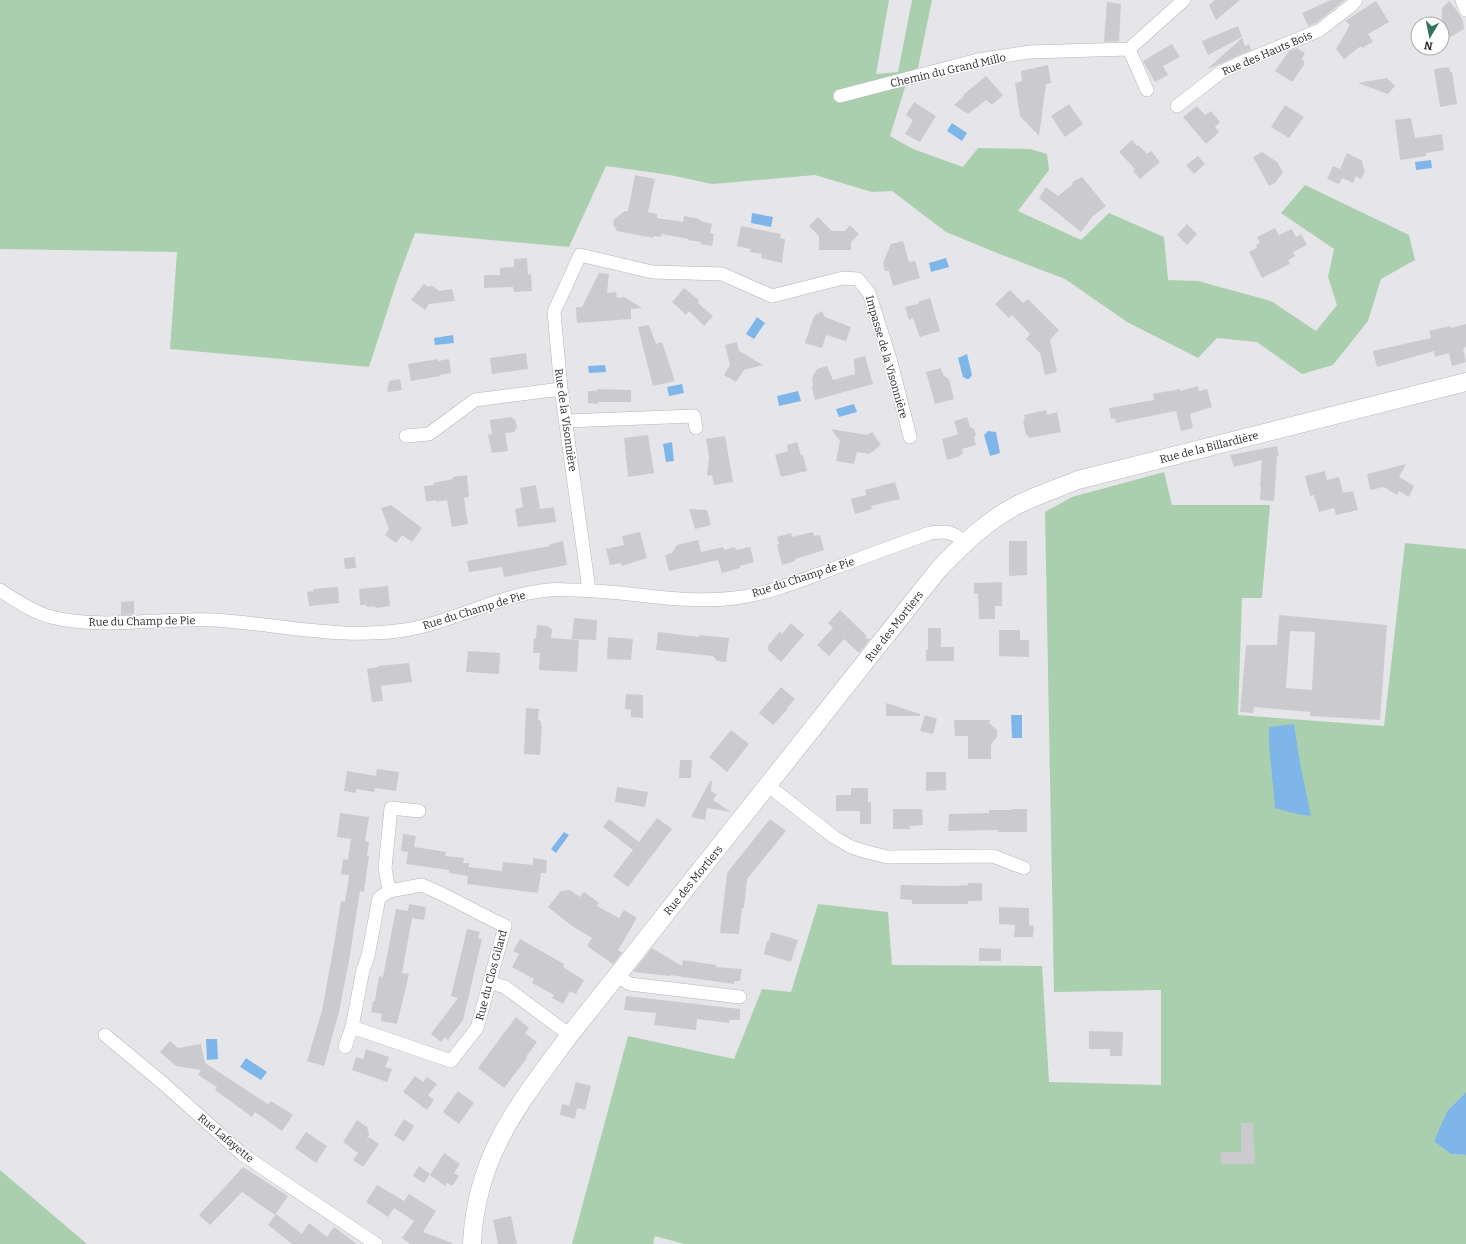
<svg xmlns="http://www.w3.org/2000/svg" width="1466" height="1244" font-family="Bitter,serif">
	<rect width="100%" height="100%" fill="#e6e6ea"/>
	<path fill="#aacfae" d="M0 0H889L876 74 898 72 912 0H932L918 68 910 71 890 136 913 149 963 167 978 148 1030 149 1047 154 1049 170 1018 211 1081 240 1109 213 1164 237 1168 280 1198 281 1271 301 1316 331 1337 305 1328 277 1334 249 1281 213 1305 185 1409 235 1415 260 1381 279 1368 321 1333 365 1302 374 1257 342 1217 338 1198 358 1127 322 1065 279 997 253 946 232 892 191 872 192 815 175 712 184 670 175 606 166 569 247 415 233 397 281 369 367 170 349 177 252 0 249Z
		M1164 472 1172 505H1270L1262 598H1242L1238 715 1384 726 1405 543 1466 549V1092L1448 1110 1451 1154 1466 1155V1244H684L655 1236 653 1244H572L628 1036 734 1059 762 989 791 992 818 904 888 912 892 965 1042 966 1049 1082 1161 1085V990L1054 992 1045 512 1072 497Z
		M0 1170 87 1244H0Z"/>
	<path fill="#7fb6ea" d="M952 123 967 133 962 141 947 131Z
		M1431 160 1432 168 1416 170 1415 162Z
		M752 213 773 217 771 227 751 223Z
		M946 258 949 267 931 272 929 263Z
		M757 317 765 323 754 339 746 334Z
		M453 335 454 343 435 345 434 338Z
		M967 354 972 375 969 379H967L963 377 958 358Z
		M605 365 606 372 589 373 588 366Z
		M682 384 684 393 669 396 667 387Z
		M798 391 801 401 779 406 777 396Z
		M854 404 857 412 839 417 836 409Z
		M988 431 996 432 1000 453 990 456 984 435Z
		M672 442 674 461 666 462 663 444Z
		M1011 715H1022V738H1012Z
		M1294 724 1300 763 1311 816 1297 814 1275 808 1269 744V727Z
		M564 832 569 835 556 853 551 849Z
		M206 1039H217L218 1059 207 1060Z
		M246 1058 267 1072 261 1080 240 1067Z
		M1466 1092V1155L1451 1154 1434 1141 1448 1110Z"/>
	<path fill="#cbcace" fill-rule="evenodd" d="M1215 0H1240L1216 20 1209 5Z
		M1331 0H1345L1316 23 1308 26 1302 13Z
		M1376 1 1389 22 1368 34 1373 42 1362 48 1361 46 1344 59 1336 49 1350 25 1345 21Z
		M1449 1 1458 12 1463 21 1464 29 1442 42V8Z
		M1107 2 1121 4 1119 41 1104 42Z
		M1238 26 1242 37 1208 55 1202 41Z
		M1242 38 1245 46 1249 44 1251 50 1206 70Z
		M1172 44 1180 57 1163 66 1168 75 1155 82 1143 61Z
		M1297 48 1305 53 1302 59 1304 61V65L1292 82 1275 71 1289 51Z
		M1048 65 1051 83 1046 84 1039 136 1020 116 1015 83 1022 81 1021 71Z
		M1449 67 1450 72H1452L1457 104 1440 107 1434 69Z
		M986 76 1003 95 992 105 986 100 968 114 954 105 964 96 963 95Z
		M1387 78 1395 86 1388 94 1358 83Z
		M914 102 936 116 920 142 905 134 913 120 906 115Z
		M1069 104 1083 124 1065 137 1051 116Z
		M1285 105 1304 117 1289 138 1271 127Z
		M1197 106 1205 115 1211 111 1220 122 1215 127 1219 132 1206 144 1183 117Z
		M1411 118 1415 138 1442 134 1444 150 1426 153V156L1400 160 1395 120Z
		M1132 140 1137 146 1138 145 1147 154 1151 151 1160 162 1140 179 1133 171 1135 169 1119 152Z
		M1262 152 1277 162 1283 172 1275 183 1269 186 1253 157Z
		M1347 153 1363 161 1362 163 1365 172 1361 179 1356 176 1353 183 1342 178 1339 184 1327 179 1333 166 1340 169Z
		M1198 156 1205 164 1194 174 1186 165Z
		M635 175 655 179 648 212 657 214V218L683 222 684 216 699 219 701 221 712 224 710 233 714 234 712 246 701 244V242L688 240V239L662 234 661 237 653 236V238L617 231 613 224 614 219 625 211H628Z
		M1082 177 1106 206 1092 217 1081 232 1039 198 1046 187 1058 196 1073 184 1072 182Z
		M818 217 832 231H845L850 225 859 234 851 242V250H819V236L809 226Z
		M1187 224 1197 234 1187 245 1177 235Z
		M741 226 781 234 780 238 785 239 782 263 761 258 762 254 750 252 751 249 737 246Z
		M1275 228 1279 235 1292 229 1296 237 1301 234 1307 245 1293 252 1295 256 1288 260 1290 264 1262 278 1249 252 1257 248 1256 245 1260 243 1257 237Z
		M903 241 909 262 915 261 920 278 893 286 889 271H885L883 263 891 244Z
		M527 258 528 275 531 274 532 291 514 292 513 287 484 288V275H500V268L514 267V259Z
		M599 273 609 274 607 293 616 292 617 298 624 297 642 308 631 309V319L577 323 576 307H582Z
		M424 284 429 287 431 285 439 291 452 289 455 301 429 304 425 310 411 300Z
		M684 288 699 300 698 303 713 316 704 326 689 311 686 315 672 302Z
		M1010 290 1023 303 1028 299 1059 330 1050 340 1057 372 1045 375 1040 353 1026 339 1030 334 1012 315 1009 318 995 304Z
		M930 298 940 331 920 337 913 318 909 320 905 307 918 304V302Z
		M822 311 825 317 851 327 846 341 826 335 822 348 805 343 814 316Z
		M1466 324V347L1463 348 1466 362 1452 366 1449 353 1435 357 1434 351 1377 367 1373 351 1431 338 1429 331 1450 326 1451 328Z
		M649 325 656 344 662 342 675 381 653 386 638 327Z
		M737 342 739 351 763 365 744 370 736 382 724 375 730 365 725 345Z
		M526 353 528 369 492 374 490 358Z
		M865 356 873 384 815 400 812 387 813 384 812 378 817 369 827 366 833 380 855 374 854 359Z
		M438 359V361L449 359 451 373 440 375V376L411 381 408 364Z
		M941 368 943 375 949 379 954 399 935 404 926 372Z
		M400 379 402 390 387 392 389 381Z
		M1198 386 1199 391 1207 389 1212 407 1190 414 1193 428 1181 431 1176 411 1116 423 1115 418 1111 419 1109 408 1154 400 1153 394 1180 389 1181 391Z
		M597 389 631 390V402H598V404L588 403V391H597Z
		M1046 410 1047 415 1057 412 1061 432 1029 438 1028 435H1026L1023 420H1025L1024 415Z
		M511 417 515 420 517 427 514 432 505 433 508 451 492 453 488 435 492 434 490 420Z
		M967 417 970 427 974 429 976 434 974 437 976 445 962 449 963 453 958 457 947 460 942 439 958 434 954 421Z
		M831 429 867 435 872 432 881 445 869 454 857 452 854 464 836 461 840 441Z
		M648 435 654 473 628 477 624 438Z
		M725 436 733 482 714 485 712 475 707 476 709 457 706 439Z
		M797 442 801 455H803L807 471 781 477 775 455 788 451 787 445Z
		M1277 446 1279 456H1277L1274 501 1260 500 1261 486H1260L1262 460 1234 467 1230 455Z
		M1406 464 1399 477 1414 486 1409 497 1399 491 1397 495 1384 487 1370 490 1367 474Z
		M1325 471 1327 480 1339 477 1343 493 1353 491 1358 510 1336 515 1334 508 1319 512 1314 495 1310 496 1305 476Z
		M467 475 469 497 464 498 468 524 452 527 447 500 436 502V500L426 502 424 486 434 485 433 483 453 479V477Z
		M895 482 900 499 871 506 872 509 855 514 851 499 866 495 865 490Z
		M536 485 540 509 554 507 556 522 518 527 515 509 523 507 520 488Z
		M391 505 422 528 412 542 402 535 396 543 385 535 389 529 381 508Z
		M689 509 707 510 711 525 695 529Z
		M640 532 647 558 622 566 621 563 610 565 606 549 624 545 622 536Z
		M813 532 814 536 820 535 824 550 795 559V561L782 565 777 545 779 544 777 537 791 533 792 537Z
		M698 540 701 552 723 547 724 550 735 547 736 550 750 547 754 562 740 566V568L722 573 718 560 669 571 665 555 672 553 677 545Z
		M563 541 567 565 504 577 502 567 469 572 467 561 550 546V544Z
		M1009 541H1027V575L1009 576Z
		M355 557 356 568 345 569 344 558Z
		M1002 582V606H995V619H979L978 594H974V583Z
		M388 586 390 606 376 608 375 606 367 607 366 605H360L359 589Z
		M338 587 339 603 309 606 307 592 314 591 313 589Z
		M134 601V614L121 615V602Z
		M840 610 867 636 865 638 870 639 859 653 844 639 829 656 817 645 833 628 828 623Z
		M1279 615 1387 625 1380 720 1310 716V712L1254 707 1253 713 1240 712 1246 645H1277ZM1290 631 1315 632 1312 690 1286 688Z
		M574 618 597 620 596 640 572 639Z
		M791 623 804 635 781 662 768 650V646L780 631 782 634Z
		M537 625 547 626 552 629 551 638 579 640 577 672 539 670 540 653H533L534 638H536Z
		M928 628H941V647H954V661H926V650H928Z
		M999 630H1020V640H1029V657L999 656Z
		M658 632 699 637V635L729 638 726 662 717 661 713 656 656 650Z
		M608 637 633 639 631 660 607 659Z
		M468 651 500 653 499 674 466 672Z
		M409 663 412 682 381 686 383 701 372 702 367 669 378 667V666Z
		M781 687 795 699 787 708 788 709 773 725 759 713Z
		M626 694 643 695V718L631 717V710L625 709Z
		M886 703 920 714V716H886Z
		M526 708 539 709 538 720 541 721V726H542L540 755 524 754Z
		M925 715 937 719 933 734 920 731Z
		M954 720H990L989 723 997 730V737L991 744V759H968V736H955Z
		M731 730 749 744 727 772 709 757Z
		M680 760H692L691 778H679Z
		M377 769 399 772 396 791 375 788 374 792 356 789V793L344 791 347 771 376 776Z
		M926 772H946V790L926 791Z
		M710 781H712L711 791 717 795 713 800 731 812 707 808 705 820 691 817Z
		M617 787 648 792 645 807 615 802Z
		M851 788H868V802H871V824H860V811H836V795H851Z
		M893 809H922L923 825 910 826V829H893Z
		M1012 809H1027V832H998V830L948 831 949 814 989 813V810H1012Z
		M340 813 369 817 365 841 369 842 367 856H369L364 892 360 891 349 961 339 1012 324 1066 307 1061 322 1011 334 945 341 901 345 902 349 875 341 874 343 859 348 860 351 839 337 837Z
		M657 818 672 829 628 887 613 876 633 850 603 827 609 819 639 842Z
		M770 819 786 831 747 879 744 908H742L739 934 720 933 727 873Z
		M403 834 416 836 414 847 446 852 445 856 464 858 463 863H469L468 876 449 873V870L406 864 408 852 401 851Z
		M533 858 547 860 546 873H541L538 893 467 884 469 867 502 871 503 862 533 865Z
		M968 883H982V901H968V904H912V900L900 899 901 885 952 886 968 885Z
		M570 890 580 897 584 892 599 903 597 906 619 918 624 910 637 918 618 950 622 953 613 964 587 946 592 938 572 926 548 907 561 891Z
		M409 904 426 907 424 920 412 918 402 973 409 974 397 1024 381 1021 382 1014 371 1012 373 1001H375L379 976 383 977 396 909 408 911Z
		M999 907 1029 908V925L1034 926 1033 937H1014L1015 925 999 924Z
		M467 929 480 932 478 938 482 939 463 1020 448 1040 445 1037 441 1042 431 1034 458 998 451 996Z
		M771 932 798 940 791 962 764 954 767 941H769Z
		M520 939 564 964 563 967 584 980 576 994 570 991 563 1004 552 998 554 995 532 983 534 979 512 967 519 954 513 951Z
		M652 948 682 966 683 960 716 965V967L742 969 740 981H734V984L670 975V976L633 972Z
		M979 948 1001 949V961H979Z
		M626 996 740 1009V1020H729V1023L697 1019 696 1030 654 1025 656 1013 624 1010Z
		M516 1017 529 1028 525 1033 537 1042 526 1057 527 1058 504 1088 478 1068Z
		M1089 1031 1123 1032 1122 1056H1110V1049H1089Z
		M170 1041 178 1048 201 1044 205 1063 268 1104 271 1101 293 1115 282 1131 255 1112 252 1117 215 1090 217 1087 198 1075 201 1070 176 1066 160 1052Z
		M366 1049 389 1057 385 1067 392 1069 387 1082 352 1070 356 1057 363 1059Z
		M415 1076 423 1082 427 1077 437 1084 428 1095 434 1100 427 1110 403 1092Z
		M576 1082 591 1086 585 1110 569 1106Z
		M458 1091 474 1103 459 1124 443 1112Z
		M562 1104 577 1108 575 1119 560 1115Z
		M404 1119 414 1126 404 1142 394 1135Z
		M357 1120 367 1127 369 1134 366 1142 369 1137 379 1144 363 1167 353 1160 358 1153 343 1142Z
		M1241 1123H1253L1255 1164H1221L1220 1152H1241Z
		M306 1132 327 1146 316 1163 295 1148Z
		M444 1153 460 1164 454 1173 459 1176 452 1186 447 1183 445 1186 430 1175Z
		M419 1166 430 1174 424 1183 413 1176Z
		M243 1167 288 1196 275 1215 242 1192 210 1225 199 1215Z
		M377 1185 404 1201 409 1194 436 1211 423 1232 452 1243V1244H410L402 1238 414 1221 394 1208 388 1217 366 1202Z
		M276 1214 302 1234 309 1223 327 1237 334 1227 357 1244H292L268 1225Z
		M511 1216 517 1244H498L493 1220Z"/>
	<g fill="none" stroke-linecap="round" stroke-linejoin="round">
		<g stroke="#b6b6ba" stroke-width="14">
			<path id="street" d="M1462 0 1466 10
				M1147 90 1129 49 1184 0
				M840 96 978 60 1029 52 1129 49
				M1177 106 1221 72 1247 60 1320 30 1352 5 1356 0
				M566 421 694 416 696 428
				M406 436 429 434 475 400 561 389
				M0 590C13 599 36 613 51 617 103 630 160 617 214 620 278 624 341 640 405 630 454 622 498 595 548 590 556 589 564 590 572 590 626 590 681 605 735 598 766 594 797 582 827 571 861 558 896 545 930 533 947 531 952 531 964 542
				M589 590 561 389 554 312 580 255 652 272 722 274 772 296 843 278 858 279 869 293 891 362 910 437
				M770 784 775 791 834 837 851 847 867 852 888 857 993 856 1024 868
				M422 885C451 897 477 913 505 926L477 1028 451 1061 352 1027 363 970 368 956 379 898 389 891Z
				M389 891 385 868 391 808 419 811
				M617 976 630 984 740 997
				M489 982 505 987 563 1030 569 1036
				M105 1035 164 1084 242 1154 376 1244
				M345 1047 352 1027"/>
		</g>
		<g stroke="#b6b6ba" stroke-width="19">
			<path id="secondary" d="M472 1244C476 1155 519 1104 569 1036L938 570C962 545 987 520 1019 504 1038 495 1058 488 1078 480L1466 382"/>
		</g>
		<use href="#street" stroke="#fff" stroke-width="13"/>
		<use href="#secondary" stroke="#fff" stroke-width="18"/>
	</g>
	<g text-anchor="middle" stroke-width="3" stroke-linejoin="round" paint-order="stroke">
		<g font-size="11" fill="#2d2d2f" stroke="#fff">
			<text transform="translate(1267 53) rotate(-23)" y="4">Rue des Hauts Bois</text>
			<text transform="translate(948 70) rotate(-13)" y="4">Chemin du Grand Millo</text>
			<text transform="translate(887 357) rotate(74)" y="4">Impasse de la Visonnière</text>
			<text transform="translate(566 420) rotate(82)" y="4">Rue de la Visonnière</text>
			<text transform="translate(1209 447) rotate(-14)" y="4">Rue de la Billardière</text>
			<text transform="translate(803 577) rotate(-18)" y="4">Rue du Champ de Pie</text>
			<text transform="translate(474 610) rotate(-17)" y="4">Rue du Champ de Pie</text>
			<text transform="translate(142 621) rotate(-1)" y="4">Rue du Champ de Pie</text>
			<text transform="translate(894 626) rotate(-52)" y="4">Rue des Mortiers</text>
			<text transform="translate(693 880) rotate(-51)" y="4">Rue des Mortiers</text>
			<text transform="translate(491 975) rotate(-75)" y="4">Rue du Clos Gilard</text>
			<text transform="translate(226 1138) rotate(40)" y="4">Rue Lafayette</text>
		</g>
	</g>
	<g transform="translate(1430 36) rotate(190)"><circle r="19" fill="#ffffff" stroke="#ababac"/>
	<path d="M0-3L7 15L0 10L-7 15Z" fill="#33725f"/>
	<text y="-6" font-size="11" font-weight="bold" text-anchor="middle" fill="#2d2d2f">N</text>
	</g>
</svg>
